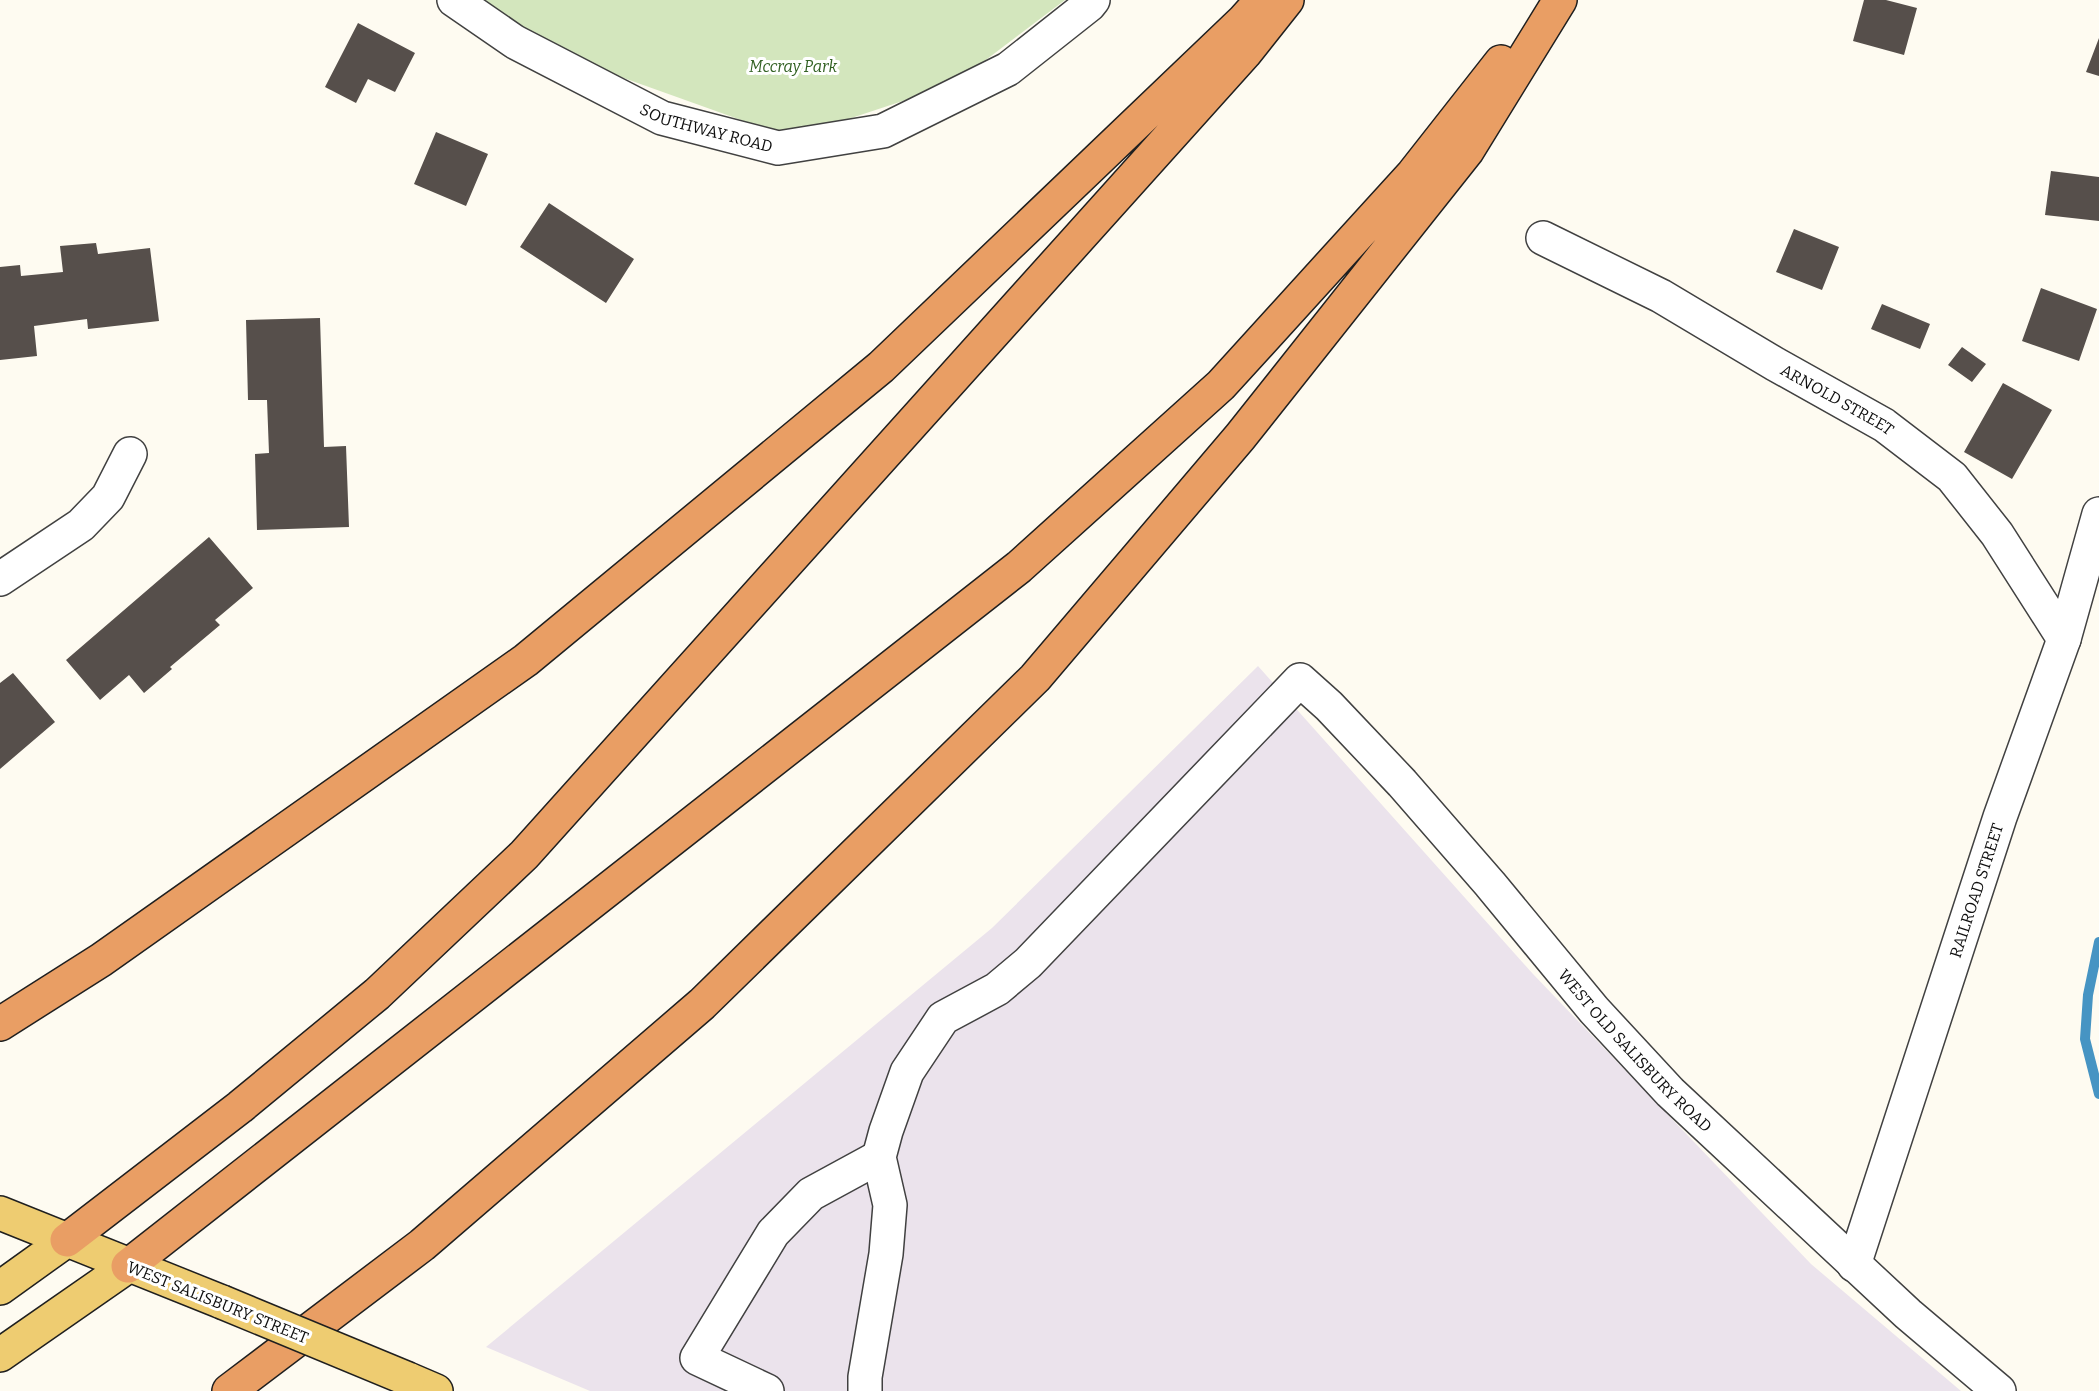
<svg xmlns="http://www.w3.org/2000/svg" width="2099" height="1391" font-family="Bitter,serif">
	<rect width="100%" height="100%" fill="#fefbf1"/>
	<path fill="#ebe3ec" d="M1258 666 1533 974 1811 1264 1961 1391H590L486 1347 992 928Z"/>
	<path fill="#d3e6bd" d="M470 0H1065L954 84 791 138 540 48Z"/>
	<g fill="none" stroke-linecap="round" stroke-linejoin="round">
		<path stroke="#4694c3" stroke-width="10" d="M2099 942 2088 995 2085 1039 2099 1094"/>
	</g>
	<path fill="#564f4b" d="M1864 0H1886L1917 8 1904 55 1853 41Z
		M358 23 415 53 395 92 368 79 356 103 325 87Z
		M2099 38V76L2086 72Z
		M436 132 488 154 466 206 414 184Z
		M2051 171 2099 177V221L2045 215Z
		M549 203 634 259 606 303 520 247Z
		M1794 229 1839 247 1822 290 1776 272Z
		M96 243 98 254 150 248 159 321 88 329 87 319 34 326 37 356 0 360V267L20 265 21 276 63 272 60 246Z
		M2041 288 2097 309 2079 361 2022 341Z
		M1882 304 1930 324 1920 349 1871 329Z
		M320 318 324 447 346 446 349 527 257 530 255 454 269 453 267 400H248L246 320Z
		M1962 347 1986 364 1972 382 1948 365Z
		M2003 383 2052 410 2012 479 1964 452Z
		M209 537 253 588 215 620 220 625 170 667 172 669 144 693 129 675 100 700 66 660Z
		M13 673 55 722 0 769V683Z"/>
	<g fill="none" stroke-linecap="round" stroke-linejoin="round">
		<g stroke="#414141" stroke-width="36">
			<g id="minor">
				<path id="s1" d="M454 0 515 42 662 118 778 148 883 131 1008 69 1089 5 1093 0"/>
				<path id="s2" d="M1543 238 1661 296 1775 364 1884 425 1952 477 1997 534 2064 639"/>
				<path d="M0 579 81 525 108 497 130 454"/>
				<path id="s3" d="M1854 1265 2000 817 2064 639 2099 514"/>
				<path d="M767 1391 697 1358 773 1233 811 1194 879 1157"/>
				<path id="s4" d="M865 1391V1377L886 1254 890 1205 879 1157 886 1131 907 1072 943 1018 997 989 1028 963 1300 680 1329 706 1402 783 1490 884 1594 1010 1670 1092 1908 1314 1999 1391"/>
			</g>
		</g>
		<g stroke="#1f1f1f" stroke-width="36">
			<path id="major" d="M0 1213 222 1302
				M0 1288 67 1240
				M0 1355 128 1266
				M408 1379 436 1391"/>
		</g>
		<g stroke="#1f1f1f" stroke-width="36">
			<path id="highway" d="M0 1024 101 960 526 660 881 367 1243 21 1262 0
				M67 1240 240 1107 377 994 524 855 1245 53 1287 0
				M128 1266 1019 567 1221 385 1413 174 1501 62
				M229 1391 422 1245 702 1004 1035 678 1240 437 1467 151 1560 0"/>
		</g>
		<use href="#minor" stroke="#fff" stroke-width="33"/>
		<use href="#major" stroke="#eecc71" stroke-width="33"/>
		<use href="#highway" stroke="#e99e64" stroke-width="33"/>
		<g stroke="#1f1f1f" stroke-width="36" stroke-linecap="butt">
			<path id="major-bridge" d="M222 1302 408 1379"/>
		</g>
		<use href="#major-bridge" stroke="#eecc71" stroke-width="33"/>
	</g>
	<g text-anchor="middle" stroke-width="6" stroke-linejoin="round" paint-order="stroke">
		<g font-size="16" font-style="italic" fill="#326123" stroke="#fff">
			<text x="793" y="72">Mccray Park</text>
		</g>
		<g font-size="16" fill="#0e0e0e" stroke="#fff">
			<text dy="6" stroke="none"><textPath href="#s1" startOffset="285">SOUTHWAY ROAD</textPath></text>
			<text dy="6" stroke="none"><textPath href="#s2" startOffset="336">ARNOLD STREET</textPath></text>
			<text dy="6" stroke="none"><textPath href="#s3" startOffset="394">RAILROAD STREET</textPath></text>
			<text dy="6" stroke="none"><textPath href="#s4" startOffset="1386">WEST OLD SALISBURY ROAD</textPath></text>
			<text transform="translate(218 1302) rotate(22)" y="6">WEST SALISBURY STREET</text>
		</g>
	</g>
</svg>
